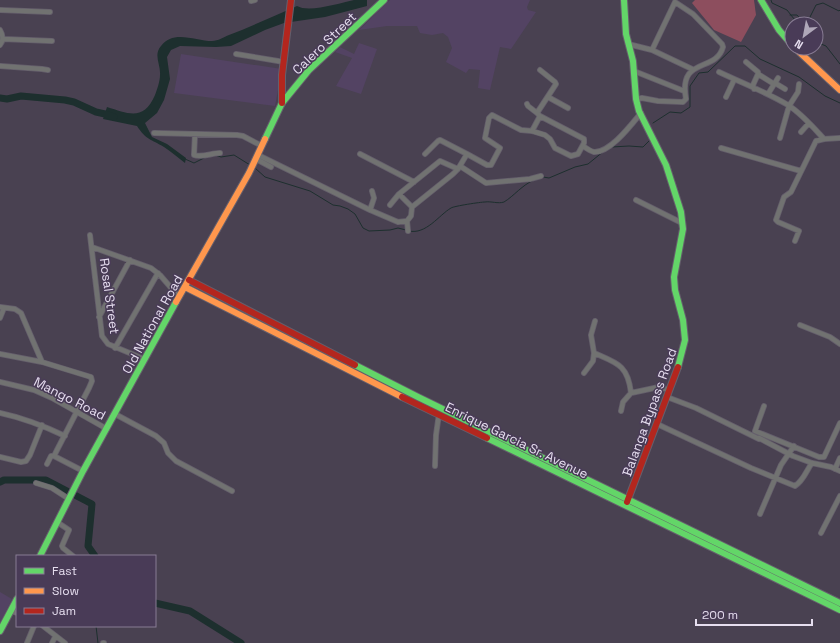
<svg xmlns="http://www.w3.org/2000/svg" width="840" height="643" font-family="'Space Grotesk',sans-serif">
	<rect width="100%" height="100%" fill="#494151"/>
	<path fill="#534363" d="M390 0H530L527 7 528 10 536 12 511 49 500 47 490 90 478 88 480 70 469 69 466 73 446 62 452 48 448 37 443 33 432 35 420 33 417 26H387L359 30Z
		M359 43 377 49 361 94 336 86 352 58 335 52 340 47 354 54Z
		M181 54 282 69 275 106 174 93Z
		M0 592 12 599 0 623Z"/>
	<path fill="#8d4e5e" d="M695 0H754L756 15 741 42 714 30 692 3Z"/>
	<path fill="#1d2f2e" d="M354 0H367V6L325 17 284 23 265 30 231 46 216 47 180 46 171 50 167 57 170 79 164 100 157 113 145 123 152 137 167 144 186 158 185 163C178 158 172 152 164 147 151 139 146 140 137 126L103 119 107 107C129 114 144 121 155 95 157 90 160 81 160 75 161 65 153 55 161 46 173 29 196 41 212 41 218 41 224 37 229 35 252 26 274 16 297 6 309 13 340 3 354 0Z"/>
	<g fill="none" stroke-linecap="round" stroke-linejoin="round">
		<path stroke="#1d2f2e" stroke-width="1" d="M771 0 772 3 787 10 798 24
			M790 15H797L804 23 808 21 816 5 823 3 839 11 840 10
			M816 42 826 46 840 64
			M653 123 670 112 681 113 690 107V86L699 73 708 72 735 46H745L760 59 799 77 825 96 840 103
			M612 147 629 146 643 147 650 140
			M215 155 221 157 234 155 250 165
			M185 159 194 163 206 157
			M255 168 265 177 310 191 333 205 340 206 348 209 355 214 363 228 369 231 390 230 398 228 406 230
			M543 177 549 178 575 167 588 164 604 151
			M409 231C426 235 439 215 451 208 454 206 481 202 485 202 491 201 498 204 504 202 514 196 522 185 534 180
			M96 626 98 643"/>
		<path stroke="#1d2f2e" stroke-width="7" d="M0 98 7 99 21 96 65 100 74 102 96 112 105 114 114 117
			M0 482 4 480H46L92 504 88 546 95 556
			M155 603 190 611 241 643"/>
		<g stroke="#655f6c" stroke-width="6">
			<path id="street" d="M251 1 255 0
				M0 10 50 12
				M0 30C3 35 4 40 0 45
				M3 39 52 41
				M628 44 652 50 692 69
				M236 54 284 62
				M746 62 758 72V74
				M0 66 42 69 48 70
				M634 71 684 91
				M719 72C742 83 766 92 788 105 802 114 813 127 824 139
				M775 83 785 89
				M754 89 753 85 758 74 774 84
				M768 94 778 78
				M548 97 568 108
				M726 97 734 80
				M636 99 642 98 658 101 683 102 686 99C678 56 716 73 723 47L722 44 693 14 675 2 652 50
				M527 104 528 106 537 113
				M532 131 540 116
				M801 132 809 123
				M154 133 237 135 243 136 262 146
				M195 134 194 155C201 158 212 153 220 153
				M780 138 789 106 798 92 799 84
				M583 146C586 148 590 151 594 152 610 153 631 125 641 113
				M721 148 801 171
				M360 154 414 182
				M425 154 438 141 440 140 467 154
				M258 155 370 210 398 222 407 221 411 216 412 207
				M256 159 271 167
				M460 166 486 183 530 179 541 176
				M399 194 412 207
				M636 200 682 223
				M390 205 399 194 440 161 458 169
				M412 207 453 174 458 169 467 154 487 165H491L500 148 485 138 489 118 492 115 521 130 532 131 545 135 550 139 555 148 571 156 578 154 584 143V139L540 116 537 113 556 84 555 82 540 70
				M370 210 374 198 372 191
				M407 221 408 231
				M90 235 102 336 108 344 144 359
				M795 241 799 231 778 222 776 220 784 197 791 192 816 141 824 139 840 138
				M92 247 151 268 160 275 179 297
				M0 307 15 309 21 313 42 362
				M99 317 130 260
				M0 318 4 308
				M800 325 830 337 840 344
				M115 348 158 273
				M594 353 591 335 595 321
				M0 354 42 362 91 377 92 381 89 388 57 450 54 456H51L47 464
				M584 373 593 361 594 353C617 363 628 365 631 393
				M0 382 34 390 52 398 107 429
				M667 397 696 408 759 439
				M764 406 755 431 819 457H824L840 423
				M621 411 623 402 631 393 659 387 670 390
				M0 413C23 418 44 426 65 436
				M115 414 156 436 164 443 168 453 176 461 232 491
				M657 424 751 468 795 486C804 480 806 471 812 463L831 467 840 471
				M759 438 793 456 812 463
				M54 456 83 471
				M0 457 21 462 26 461 30 455 42 425
				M435 466 436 435 439 414
				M835 469 840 458
				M36 483 52 488 69 499
				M760 514 781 465 794 446
				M57 522 69 530 62 546 63 548 73 556
				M821 533 840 496
				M11 611 17 613
				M43 626 65 643
				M27 643 34 626
				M52 643 55 637
				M103 643H104"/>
		</g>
		<g stroke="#655f6c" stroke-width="8">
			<path id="fast" d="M624 0 626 34 633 61 636 99 639 111 666 165 681 212 683 229 674 277 675 290 683 320 685 340 678 367
				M761 0 779 30 792 45
				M265 139 282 103 309 70 384 0
				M355 365 418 397 840 603
				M487 438 840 610
				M40 556 83 471 176 302
				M0 631 17 599"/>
		</g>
		<g stroke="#655f6c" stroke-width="8">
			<path id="slow" d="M795 48 840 90
				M185 287 402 397
				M176 302 249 173 265 139"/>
		</g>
		<g stroke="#655f6c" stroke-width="8">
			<path id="jam" d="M282 103V75L291 0
				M189 280 355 365
				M402 397 487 438
				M627 502 678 367"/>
		</g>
		<use href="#street" stroke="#717271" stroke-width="4.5"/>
		<use href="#fast" stroke="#63d668" stroke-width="6"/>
		<use href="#slow" stroke="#ff974d" stroke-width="6"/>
		<use href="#jam" stroke="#b3261e" stroke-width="6"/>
	</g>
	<g text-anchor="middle" stroke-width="3" stroke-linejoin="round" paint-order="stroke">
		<g font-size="13" fill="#e6deef" stroke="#493b57">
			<text transform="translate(324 43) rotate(-44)" y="5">Calero Street</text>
			<text transform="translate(110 296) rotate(82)" y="5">Rosal Street</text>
			<text transform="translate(152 324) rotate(-61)" y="5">Old National Road</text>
			<text transform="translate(70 398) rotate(27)" y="5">Mango Road</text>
			<text transform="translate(649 412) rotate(-70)" y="5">Balanga Bypass Road</text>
			<text transform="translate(517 440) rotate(26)" y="5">Enrique Garcia Sr. Avenue</text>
		</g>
	</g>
	<rect x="16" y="555" width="140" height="72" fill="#493b57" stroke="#887c94"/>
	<rect x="24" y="568" width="20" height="6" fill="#63d668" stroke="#887c94"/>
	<text x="52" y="575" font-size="12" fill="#e6deef">Fast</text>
	<rect x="24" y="588" width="20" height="6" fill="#ff974d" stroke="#887c94"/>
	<text x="52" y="595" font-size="12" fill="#e6deef">Slow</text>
	<rect x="24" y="608" width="20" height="6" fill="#b3261e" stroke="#887c94"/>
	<text x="52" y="615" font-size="12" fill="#e6deef">Jam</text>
	<g transform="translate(804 36) rotate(212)"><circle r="19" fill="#493b57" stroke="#887c94"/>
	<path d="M0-3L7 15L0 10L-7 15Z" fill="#afa7b8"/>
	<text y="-6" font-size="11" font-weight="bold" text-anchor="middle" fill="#e6deef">N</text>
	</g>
	<path d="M696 619v6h116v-6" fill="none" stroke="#e6deef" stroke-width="2"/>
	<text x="702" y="619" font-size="12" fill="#e6deef" stroke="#493b57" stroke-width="3" paint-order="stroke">200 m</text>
</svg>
